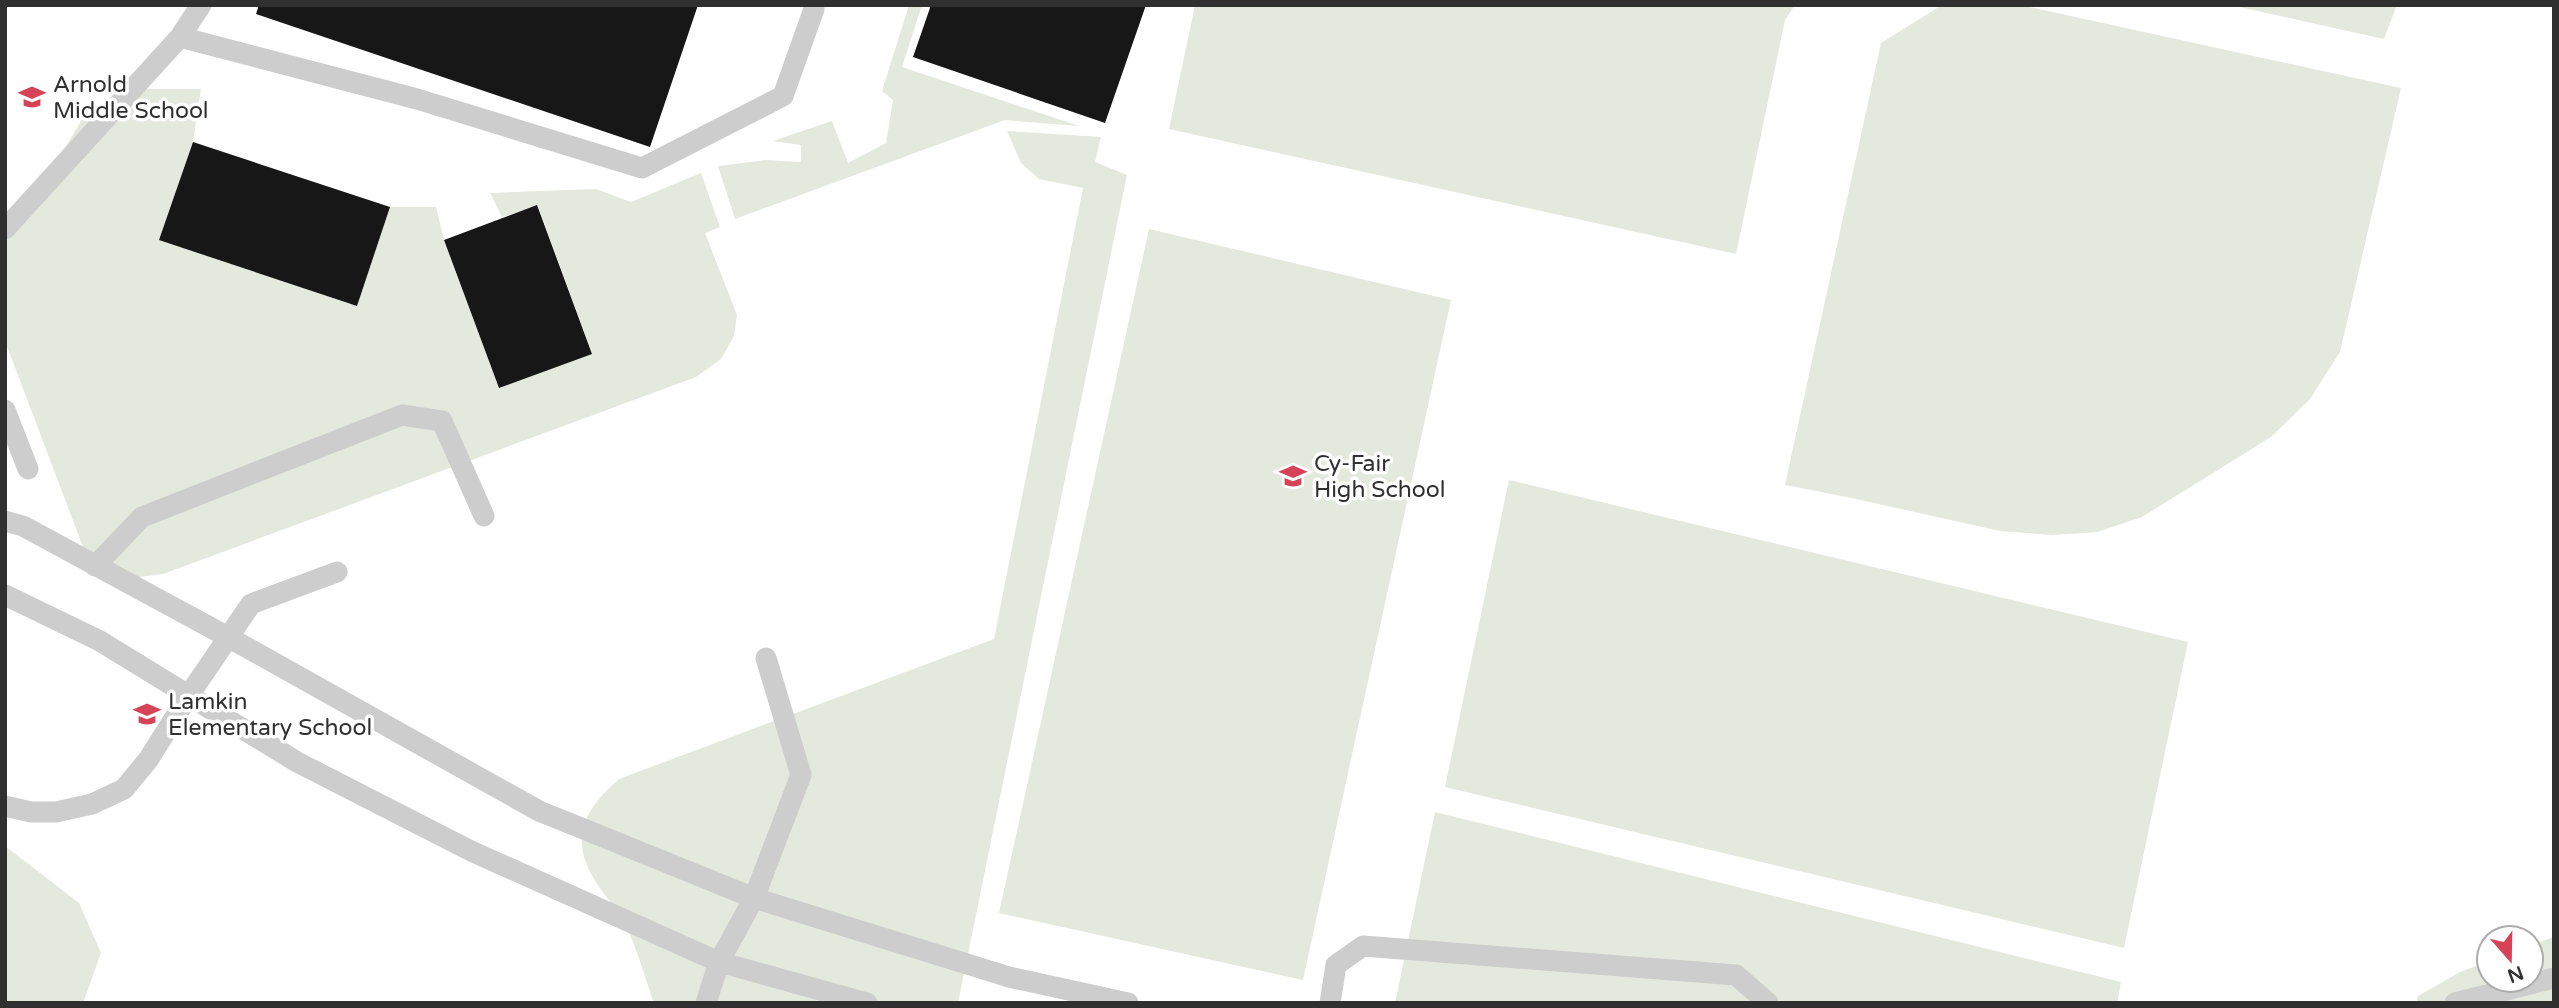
<svg xmlns="http://www.w3.org/2000/svg" width="2559" height="1008" font-family="'Varela Round',sans-serif">
	<rect width="100%" height="100%" fill="#fff"/>
	<path fill="#e4e9dd" d="M909 5H922L902 67 1079 126 1005 120 735 219 718 166 765 160 801 162V145L773 141 832 121 848 163 886 143 893 100 882 91Z
		M1195 5H1795L1785 20 1736 254 1169 129Z
		M1942 5H2020L2401 88 2340 352 2310 399 2271 437 2142 517 2097 532 2052 535 2000 531 1847 497 1785 485 1881 43Z
		M2231 5H2397L2384 39Z
		M130 89H201L193 142 160 239 356 306 390 207H436L444 240 499 388 592 353 538 206 502 217 490 193 596 189 631 202 701 173 720 227 705 233 737 315 734 336 721 359 696 377 163 574 132 578 83 547 5 341V238L46 180 84 116Z
		M1007 131 1101 137 1095 162 1127 175 958 1003H654C644 976 637 947 624 922 616 906 601 893 593 877 569 836 586 808 619 779L994 639 1083 188 1039 179 1021 163Z
		M1149 229 1451 300 1303 980 999 913Z
		M1509 480 2188 642 2124 948 1445 787Z
		M1435 812 2121 982 2117 1003H1395Z
		M5 846 79 903 101 953 83 1003H5Z
		M2554 937V1003H2416L2418 996 2460 972 2489 961V980H2531V945Z"/>
	<path fill="#171717" d="M259 5H698L650 147 256 14Z
		M931 5H1146L1105 123 913 57Z
		M193 142 390 207 357 306 159 240Z
		M537 205 592 354 499 388 444 240Z"/>
	<g fill="none" stroke-linecap="round" stroke-linejoin="round">
		<path stroke="#cdcdcd" stroke-width="21" d="M180 37 417 99 642 168 783 96 814 9
			M5 229 180 37 201 5
			M5 410 28 469
			M5 521 23 526 228 637 539 811 754 898 1009 977 1128 1003
			M95 566 142 517 402 415 442 421 484 516
			M5 595 100 641 297 762 471 851 719 962 867 1003
			M5 806 31 812H56L92 804 124 789 148 760 189 695 251 604 337 572
			M706 1003 719 962 754 898 801 775 766 658
			M1330 1003 1336 965 1363 946 1736 975 1768 1003
			M2455 1003 2554 978"/>
	</g>
	<defs>
		<g id="school-bare" transform="scale(2.1)"><path d="M0-5L7-2L0 1L-7-2ZM-4 1L0 2.5L4 1V4Q0 6-4 4Z" fill="#d64357" stroke="#fff" stroke-width="2.5" paint-order="stroke"/></g>
	</defs>
	<g fill-rule="evenodd">
		<use href="#school-bare" x="32" y="97"/>
		<use href="#school-bare" x="1293" y="476"/>
		<use href="#school-bare" x="147" y="714"/>
	</g>
	<g text-anchor="middle" stroke-width="7" stroke-linejoin="round" paint-order="stroke">
		<g font-size="23" fill="#303030" stroke="#fff" text-anchor="start">
			<text x="53" y="92">Arnold<tspan x="53" dy="26">Middle School</tspan></text>
			<text x="1314" y="471">Cy-Fair<tspan x="1314" dy="26">High School</tspan></text>
			<text x="168" y="709">Lamkin<tspan x="168" dy="26">Elementary School</tspan></text>
		</g>
	</g>
	<rect width="2559" height="1008" fill="none" stroke="#303030" stroke-width="14"/>
	<g transform="translate(2510 959) rotate(160)"><circle r="33" fill="#ffffff" stroke="#acacac" stroke-width="2"/>
	<path d="M0-5L12 26L0 18L-12 26Z" fill="#d64357"/>
	<text y="-10" font-size="19" font-weight="bold" text-anchor="middle" fill="#303030">N</text>
	</g>
</svg>
